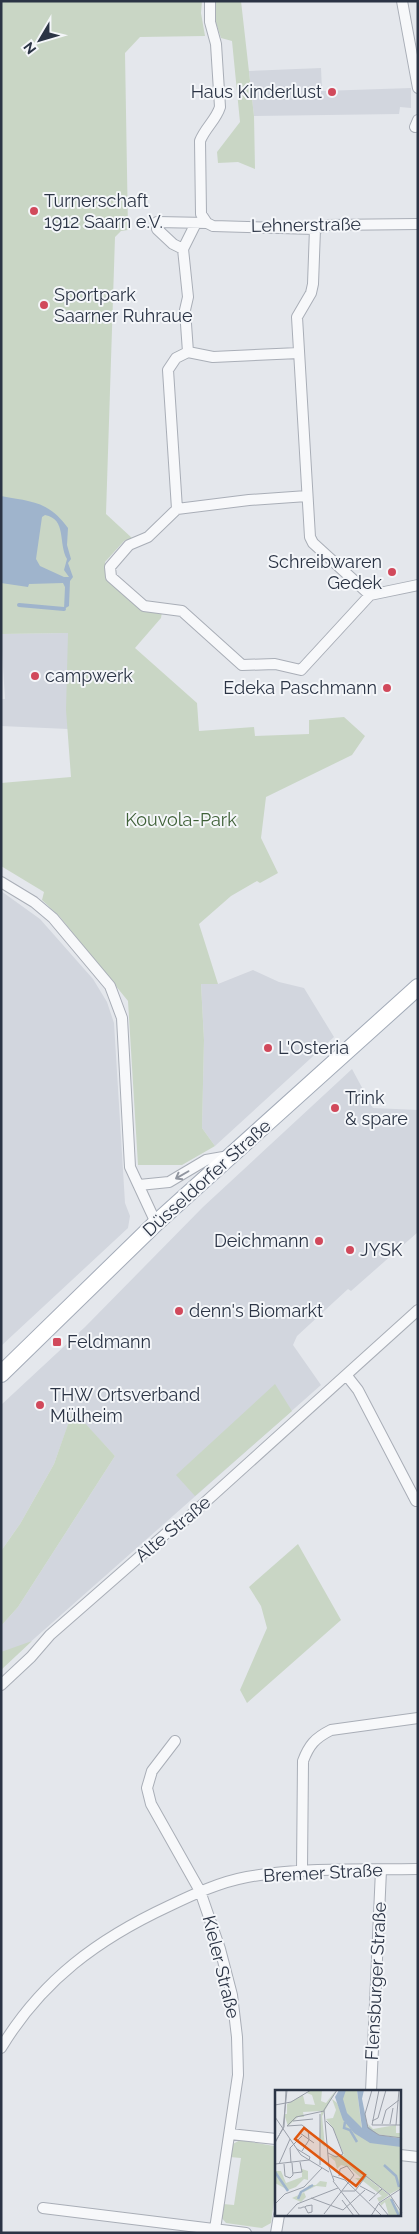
<svg xmlns="http://www.w3.org/2000/svg" width="419" height="2234" font-family="Raleway,sans-serif">
	<rect width="100%" height="100%" fill="#e4e7ec"/>
	<path fill="#d2d6de" d="M321 68 322 91 411 88V108L400 107 399 114 254 116 249 71Z
		M68 633V729L1 726V699H5L1 634Z
		M1 891 40 919 93 979 107 1002 114 1023 125 1203 130 1216 128 1228 1 1346Z
		M253 970 279 982 304 988 334 1037 215 1146 202 1128 204 1040 201 983 218 984Z
		M352 1069 373 1108 418 1110V1232L351 1291 348 1289 297 1336 293 1345 321 1385 1 1668V1626L18 1607 115 1456 73 1411 54 1464 20 1524 1 1551V1405L85 1327 203 1207Z"/>
	<path fill="#c9d6c5" d="M1 1H202L201 13 205 36 140 37 125 53 128 230 121 231 115 237 106 514 132 538 124 541 105 562 106 579 141 610 162 612 161 618 135 648 197 703 199 731 254 727 255 736 309 734V720L344 717 365 736 352 755 266 797 261 838 278 873 260 883 257 881 231 896 199 924 218 984H201L204 1040 202 1128 215 1146 182 1165H138L128 1001 60 917 42 900 44 892 1 866V783L71 777 66 710 68 633 1 634Z
		M215 1H241L254 116 255 169 238 162 218 163 217 152 240 122 232 41 221 38 215 20Z
		M275 1384 292 1411 195 1496 176 1475Z
		M73 1410 115 1456 18 1607 1 1626V1551L20 1524 54 1464Z
		M298 1544 341 1620 247 1703 240 1690 267 1628 261 1606 249 1587Z
		M32 1641 1 1670V1652Z
		M240 2140 274 2146 276 2149V2186L271 2223 262 2228 226 2223 220 2216 223 2204 234 2205 241 2158 230 2157 233 2144Z"/>
	<path fill="#9fb4cc" fill-rule="evenodd" d="M1 496C33 502 48 501 68 528L67 545 71 559 68 563 73 577 70 581 69 606 64 609 65 587 63 583 29 584 28 587 1 583ZM45 515C67 519 58 543 67 559L64 570 69 577H64L40 566 36 559 42 517Z"/>
	<g fill="none" stroke-linecap="round" stroke-linejoin="round">
		<path stroke="#9fb4cc" stroke-width="4" d="M19 605 64 609"/>
		<g stroke="#a9aeb7" stroke-width="12">
			<path id="minor" d="M402 1 418 88
				M415 127 418 120
				M196 223 183 249 188 297 185 310 188 352 176 358 168 370 177 509 148 537 129 545 110 567 111 577 144 606 182 611 242 665 275 664 301 670 370 595 418 585
				M207 223 201 214 200 141C205 128 216 120 220 107L216 44 210 22V1
				M315 229 313 284 311 293 297 317 310 537 313 543 370 595
				M183 249 173 244 157 229V222L207 223 213 226 315 229 327 225 418 224
				M188 352 213 357 299 353
				M177 509 249 500 307 496
				M1 882 34 902 53 918 110 986 122 1018 130 1167 156 1223
				M139 1185 169 1182 206 1160 229 1156
				M347 1376 358 1390 416 1501
				M1 1685 31 1657 50 1635 170 1530 181 1524 418 1310
				M175 1741 152 1771 147 1788 151 1804 200 1891 220 1949 232 1995 237 2037 238 2075 215 2229
				M302 1870 303 1761C309 1745 315 1738 331 1730L418 1718
				M1 2048C42 1980 98 1939 169 1906 194 1894 220 1882 247 1877 303 1867 361 1870 418 1869
				M371 2092 381 1870
				M230 2134 276 2139
				M400 2155 418 2157
				M43 2208 246 2233
				M276 2233 279 2215"/>
		</g>
		<g stroke="#a3abb8" stroke-width="18">
			<path id="primary" d="M1 1374 156 1223 418 987"/>
		</g>
		<use href="#minor" stroke="#f7f8fa" stroke-width="10"/>
		<use href="#primary" stroke="#fff" stroke-width="16"/>
	</g>
	<defs><path id="oneway-shaft" d="M-6 0H5M1.5-3L5.5 0L1.5 3" fill="none" stroke-width="1.6" stroke-linecap="round" stroke-linejoin="round" transform="scale(1.25)"/></defs>
	<use stroke="#9196a0" href="#oneway-shaft" transform="translate(182 1175) rotate(150)"/>
	<g fill="#d1495b" stroke="#f4f6f9" stroke-width="2">
		<circle cx="332" cy="92" r="5"/>
		<circle cx="34" cy="211" r="5"/>
		<circle cx="44" cy="305" r="5"/>
		<circle cx="392" cy="572" r="5"/>
		<circle cx="35" cy="676" r="5"/>
		<circle cx="387" cy="688" r="5"/>
		<circle cx="268" cy="1048" r="5"/>
		<circle cx="335" cy="1108" r="5"/>
		<circle cx="319" cy="1241" r="5"/>
		<circle cx="350" cy="1250" r="5"/>
		<circle cx="179" cy="1311" r="5"/>
		<rect x="52" y="1337" width="10" height="10" rx="2.5"/>
		<circle cx="40" cy="1405" r="5"/>
	</g>
	<g text-anchor="middle" stroke-width="4" stroke-linejoin="round" paint-order="stroke">
		<g font-size="18" fill="#2b3445" stroke="#f4f6f9" text-anchor="start">
			<text x="322" y="98" text-anchor="end">Haus Kinderlust</text>
			<text x="44" y="207">Turnerschaft<tspan x="44" dy="21">1912 Saarn e.V.</tspan></text>
			<text x="54" y="301">Sportpark<tspan x="54" dy="21">Saarner Ruhraue</tspan></text>
			<text x="382" y="568" text-anchor="end">Schreibwaren<tspan x="382" dy="21">Gedek</tspan></text>
			<text x="45" y="682">campwerk</text>
			<text x="377" y="694" text-anchor="end">Edeka Paschmann</text>
			<text x="278" y="1054">L'Osteria</text>
			<text x="345" y="1104">Trink<tspan x="345" dy="21">&amp; spare</tspan></text>
			<text x="309" y="1247" text-anchor="end">Deichmann</text>
			<text x="360" y="1256">JYSK</text>
			<text x="189" y="1317">denn's Biomarkt</text>
			<text x="67" y="1348">Feldmann</text>
			<text x="50" y="1401">THW Ortsverband<tspan x="50" dy="21">Mülheim</tspan></text>
		</g>
		<g font-size="18" fill="#2b3445" stroke="#f4f6f9">
			<text transform="translate(306 225) rotate(-1)" y="6">Lehnerstraße</text>
			<text transform="translate(207 1178) rotate(-42)" y="6">Düsseldorfer Straße</text>
			<text transform="translate(173 1529) rotate(-40)" y="6">Alte Straße</text>
			<text transform="translate(323 1873) rotate(-3)" y="6">Bremer Straße</text>
			<text transform="translate(221 1967) rotate(76)" y="6">Kieler Straße</text>
			<text transform="translate(376 1981) rotate(-87)" y="6">Flensburger Straße</text>
		</g>
		<g font-size="18" fill="#3f6138" stroke="#f4f6f9">
			<text x="181" y="826">Kouvola-Park</text>
		</g>
	</g>
	<g transform="translate(275 2090)">
		<rect width="126" height="126" fill="#e4e7ec"/>
		<path d="M36 0H47L46 11 51 13 61 0 47 26 50 57 44 51 46 21 28 22 29 27H23L13 36 9 24H12V14L28 5 30 14 40 15 37 5 32 3ZM67 0H82L87 40 126 53V98L115 104 91 87 105 98 103 100 106 99 114 105 104 112 102 108 107 106 88 91 85 92 80 88H86L74 77 66 75 62 79 60 71 54 66 69 65 58 38 51 29 58 28 61 20 57 9 62 13 70 31ZM93 34 98 39 121 35V43H126V48L102 44 94 38ZM27 79 33 81V90L29 89 21 97 13 100 0 93V81H6L11 93 27 87ZM45 91 52 92 51 97 41 96 29 102 31 107 26 112 17 108 28 103 34 95H41ZM115 107 126 124V126H114L110 112 106 116 105 113Z" fill="#c9d6c5"/>
		<path d="M64 0H71L68 9 72 23 87 38 82 0H89L86 13 92 38 100 44 126 49V57L95 53 79 43 68 30 60 7Z" fill="#9fb4cc"/>
		<path fill="none" stroke="#9fb4cc" stroke-width="2.5" d="M84 0 92 40 100 46 127 50M70 32 69 38 75 40 82 52M89 35 103 46M109 75 121 86 124 97M0 82 13 101M23 109 26 102 38 95M116 109 124 126"/>
		<path fill="none" stroke="#9a9fa9" stroke-width="1" d="M97 0 90 24 93 38 104 45 127 48M104 0 97 35H127M0 15 16 12 36 0M45 24V75M0 27 26 65 54 82M18 31 38 29M51 31 58 38 68 64 61 67 53 63M97 31 103 28 111 0M107 34 111 20 124 10M115 34 118 18M121 35 124 0M12 36 27 35 33 40 34 50 27 61M12 36 21 27 49 21M25 43 39 53M0 52 9 37 11 0M0 53 8 38 12 0M16 73 15 58 27 46M0 74 34 70 35 67 22 59M4 74 15 49M9 74 10 86 15 88 18 85 17 73M18 83 27 82 25 72M58 86 70 90 107 126M64 86 65 79 72 76 79 85M58 91 85 126M59 91 54 77 49 20 62 0M85 96 100 104M67 101H80L91 86 115 105M115 105 127 123M36 108 68 120 90 100M67 110 79 126M94 111 107 99M0 114 10 104 29 97 47 78M104 114 114 126M23 118H26L28 117H30L31 116 37 115V122L33 123 30 117M49 124 79 85M11 126 22 114 63 98M96 126 104 113 127 98"/>
		<path fill="#df570f" fill-opacity="0.15" stroke="#df570f" stroke-width="2.5" d="M29 38 90 85 81 96 20 49Z"/>
		<rect width="126" height="126" fill="none" stroke="#2b3445" stroke-width="2.5"/>
	</g>
	<rect width="419" height="2234" fill="none" stroke="#2b3445" stroke-width="5"/>
	<g transform="translate(40 40) rotate(232)" stroke="#f4f6f9" stroke-width="4" paint-order="stroke">
	<path d="M0-4L9 19L0 12L-9 19Z" fill="#2b3445"/>
	<text y="-8" font-size="14" font-weight="bold" text-anchor="middle" fill="#2b3445">N</text>
	</g>
</svg>
